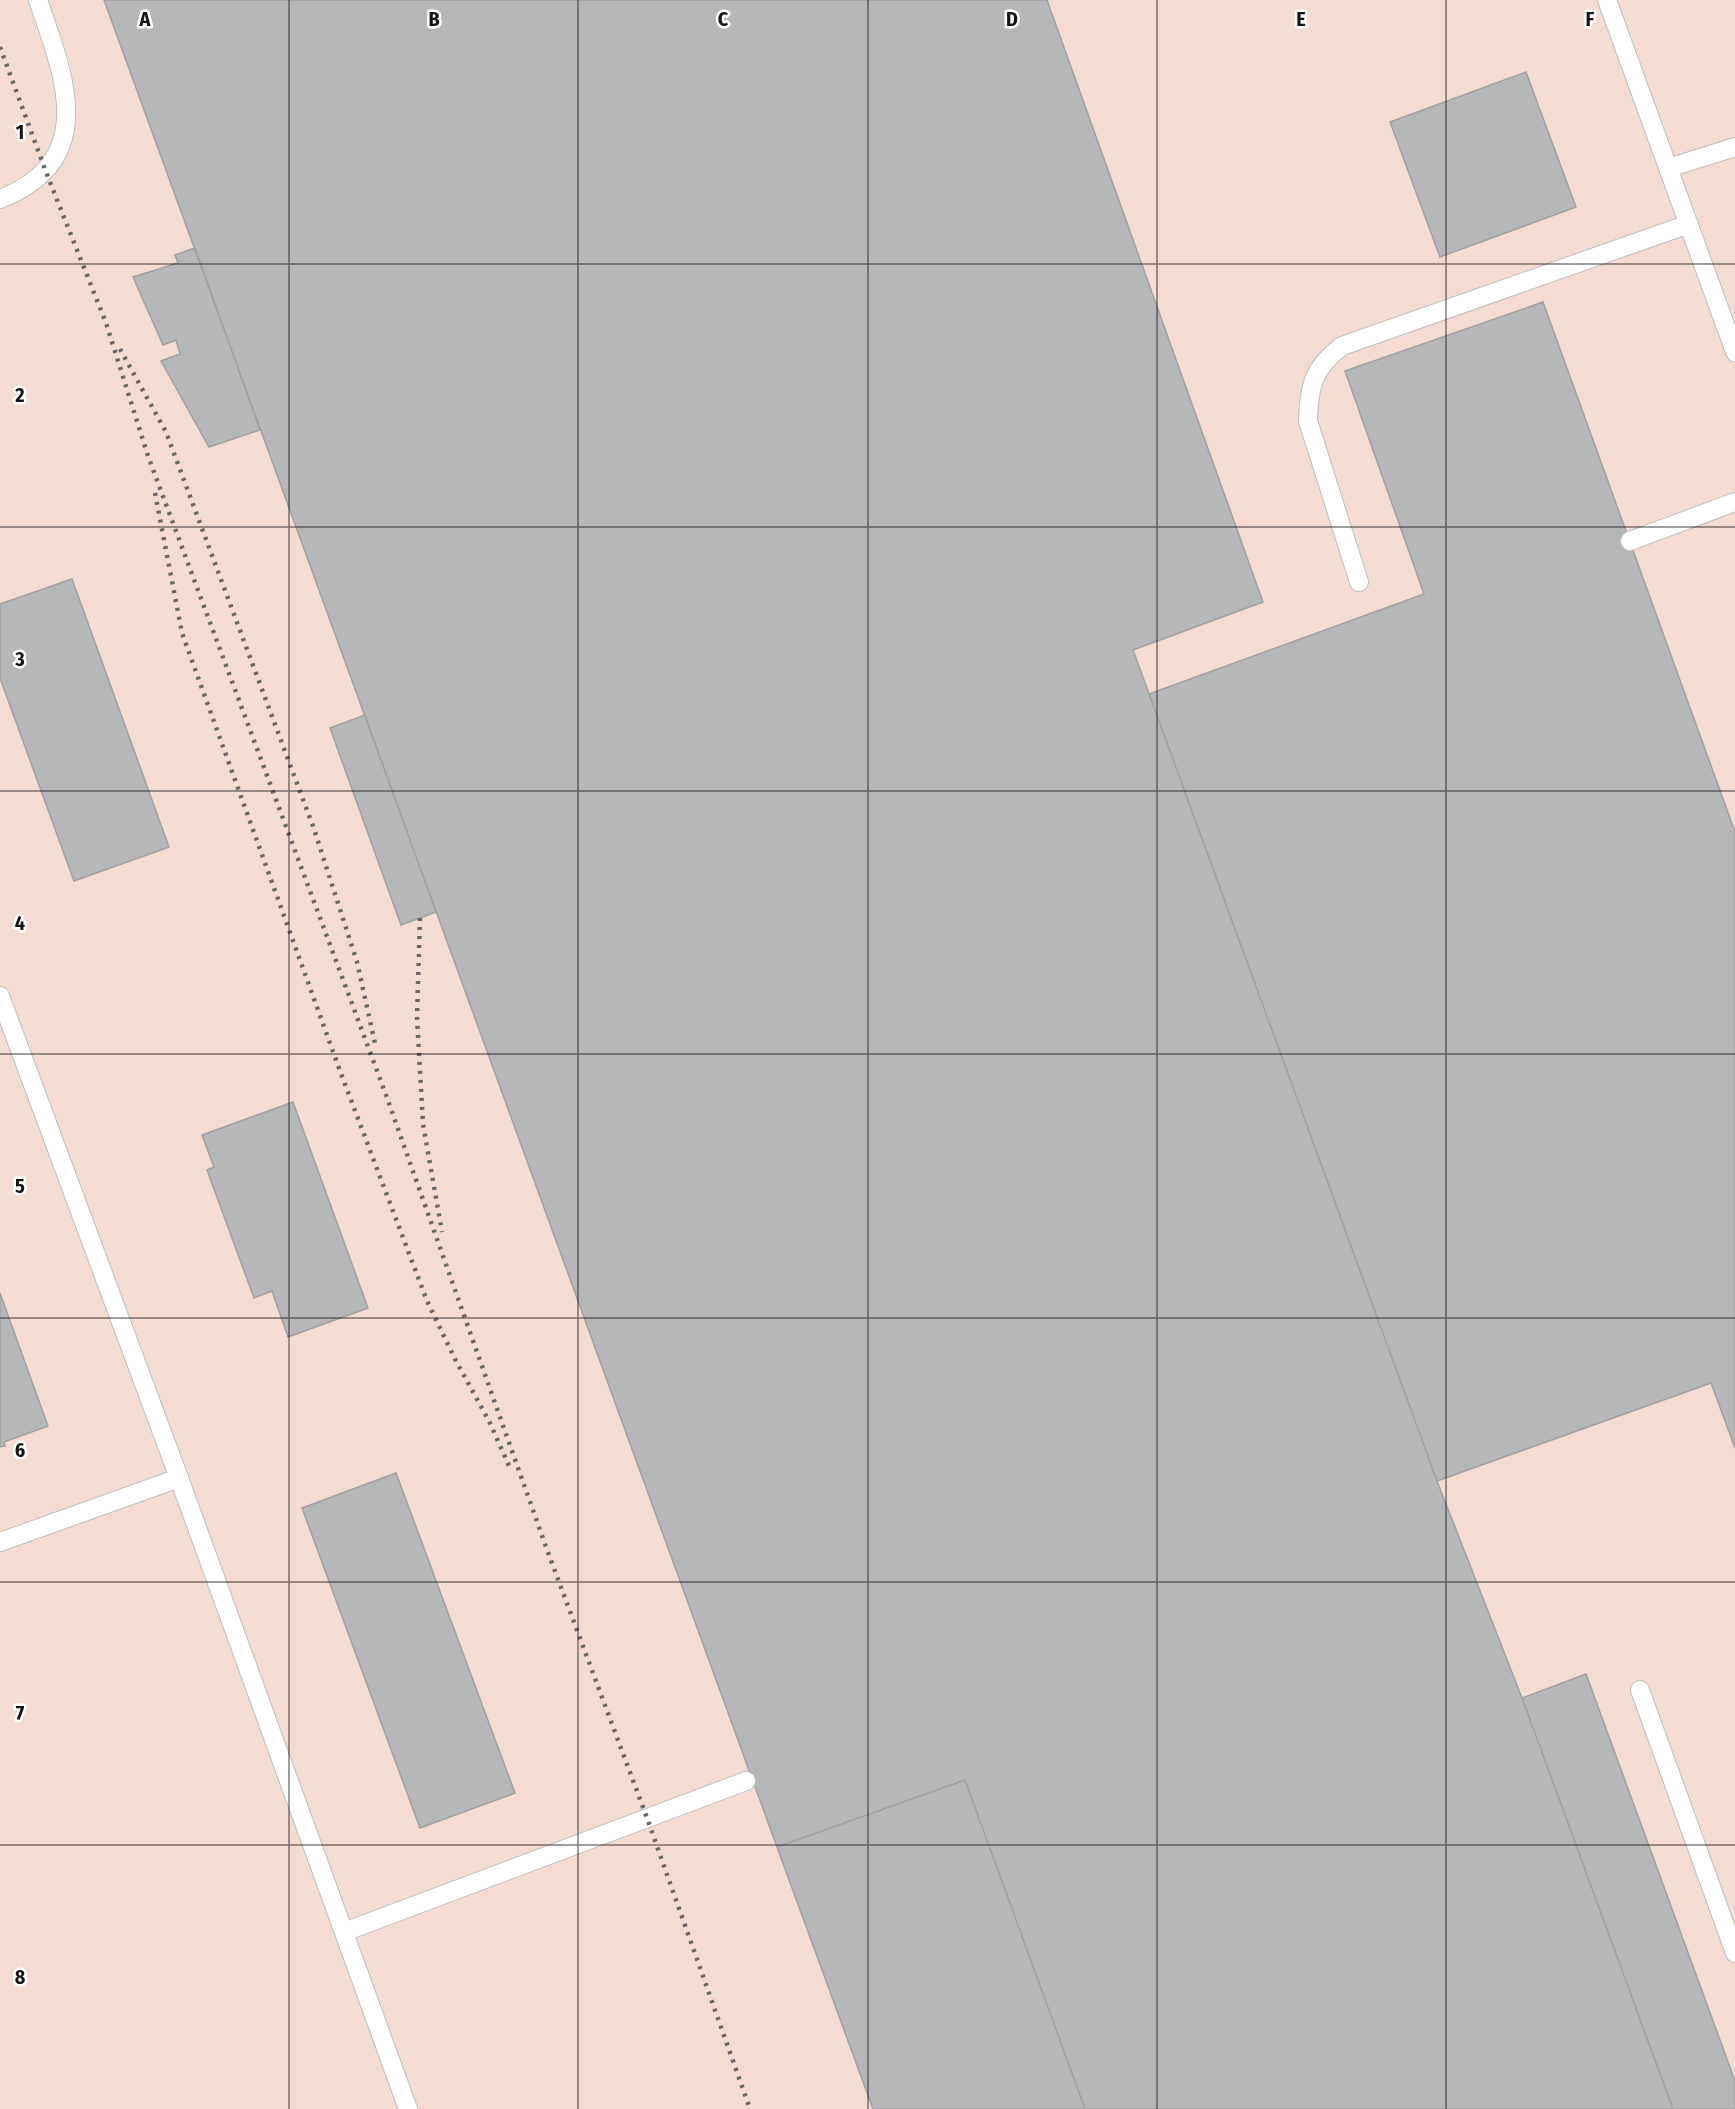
<svg xmlns="http://www.w3.org/2000/svg" width="1735" height="2109" font-family="'Fira Sans Condensed',sans-serif">
	<rect width="100%" height="100%" fill="#ebeced"/>
	<path fill="#f5dcd3" d="M0 0H1735V2109H0Z"/>
	<path fill="#b6b7b8" stroke="#9fa0a1" stroke-width="1.5" d="M104 0H1047L1263 602 1133 650 1437 1481 1522 1698 1673 2109H1085L965 1780 777 1847Z
		M1526 72 1576 207 1440 257 1390 122Z
		M195 248 260 430 209 447 161 361 180 354 176 340 163 345 133 277 178 263 175 255Z
		M1543 302 1735 832V1448L1711 1383 1437 1481 1149 694 1424 594 1345 371Z
		M72 579 169 847 74 881 0 678V604Z
		M365 715 436 912 401 925 330 728Z
		M293 1102 368 1308 288 1337 272 1291 254 1298 207 1170 214 1167 202 1135Z
		M0 1293 48 1426 4 1442 5 1446 0 1447Z
		M396 1473 515 1793 420 1828 302 1508Z
		M1586 1674 1735 2081V2109H1673L1522 1698Z
		M965 1780 1085 2109H873L777 1847Z"/>
	<g fill="none" stroke-linecap="round" stroke-linejoin="round">
		<g stroke="#bdbebf" stroke-width="20">
			<path id="service" d="M1607 0 1735 352
				M1668 168 1735 147
				M0 199C100 160 64 76 38 0
				M1630 541 1735 502
				M1359 582 1308 421C1309 386 1313 368 1342 346L1689 224
				M0 996 179 1478 408 2109
				M0 1542 179 1478
				M1640 1690 1735 1953
				M344 1932 746 1781"/>
		</g>
		<use href="#service" stroke="#fff" stroke-width="18"/>
		<path stroke="#676768" stroke-width="4.5" stroke-dasharray="3 6" stroke-linecap="butt" d="M0 47 46 172 106 323 148 456 386 1095 546 1547 647 1818 750 2109
			M120 349 166 432 314 829 357 962 376 1048
			M155 493 182 633 340 1071 427 1301 456 1361 489 1421 510 1468
			M420 918 417 1017 423 1124 442 1232"/>
	</g>
	<path fill="none" stroke="#141415" stroke-width="1.5" stroke-opacity="0.55" d="M289 0V2109M578 0V2109M868 0V2109M1157 0V2109M1446 0V2109M0 264H1735M0 527H1735M0 791H1735M0 1054H1735M0 1318H1735M0 1582H1735M0 1845H1735"/>
	<g font-size="20" text-anchor="middle" font-weight="bold" fill="#141415" stroke="#fff" stroke-width="5" stroke-linejoin="round" paint-order="stroke">
		<text x="145" y="26">A</text>
		<text x="434" y="26">B</text>
		<text x="723" y="26">C</text>
		<text x="1012" y="26">D</text>
		<text x="1301" y="26">E</text>
		<text x="1590" y="26">F</text>
		<text x="20" y="139">1</text>
		<text x="20" y="402">2</text>
		<text x="20" y="666">3</text>
		<text x="20" y="930">4</text>
		<text x="20" y="1193">5</text>
		<text x="20" y="1457">6</text>
		<text x="20" y="1720">7</text>
		<text x="20" y="1984">8</text>
	</g>
</svg>
